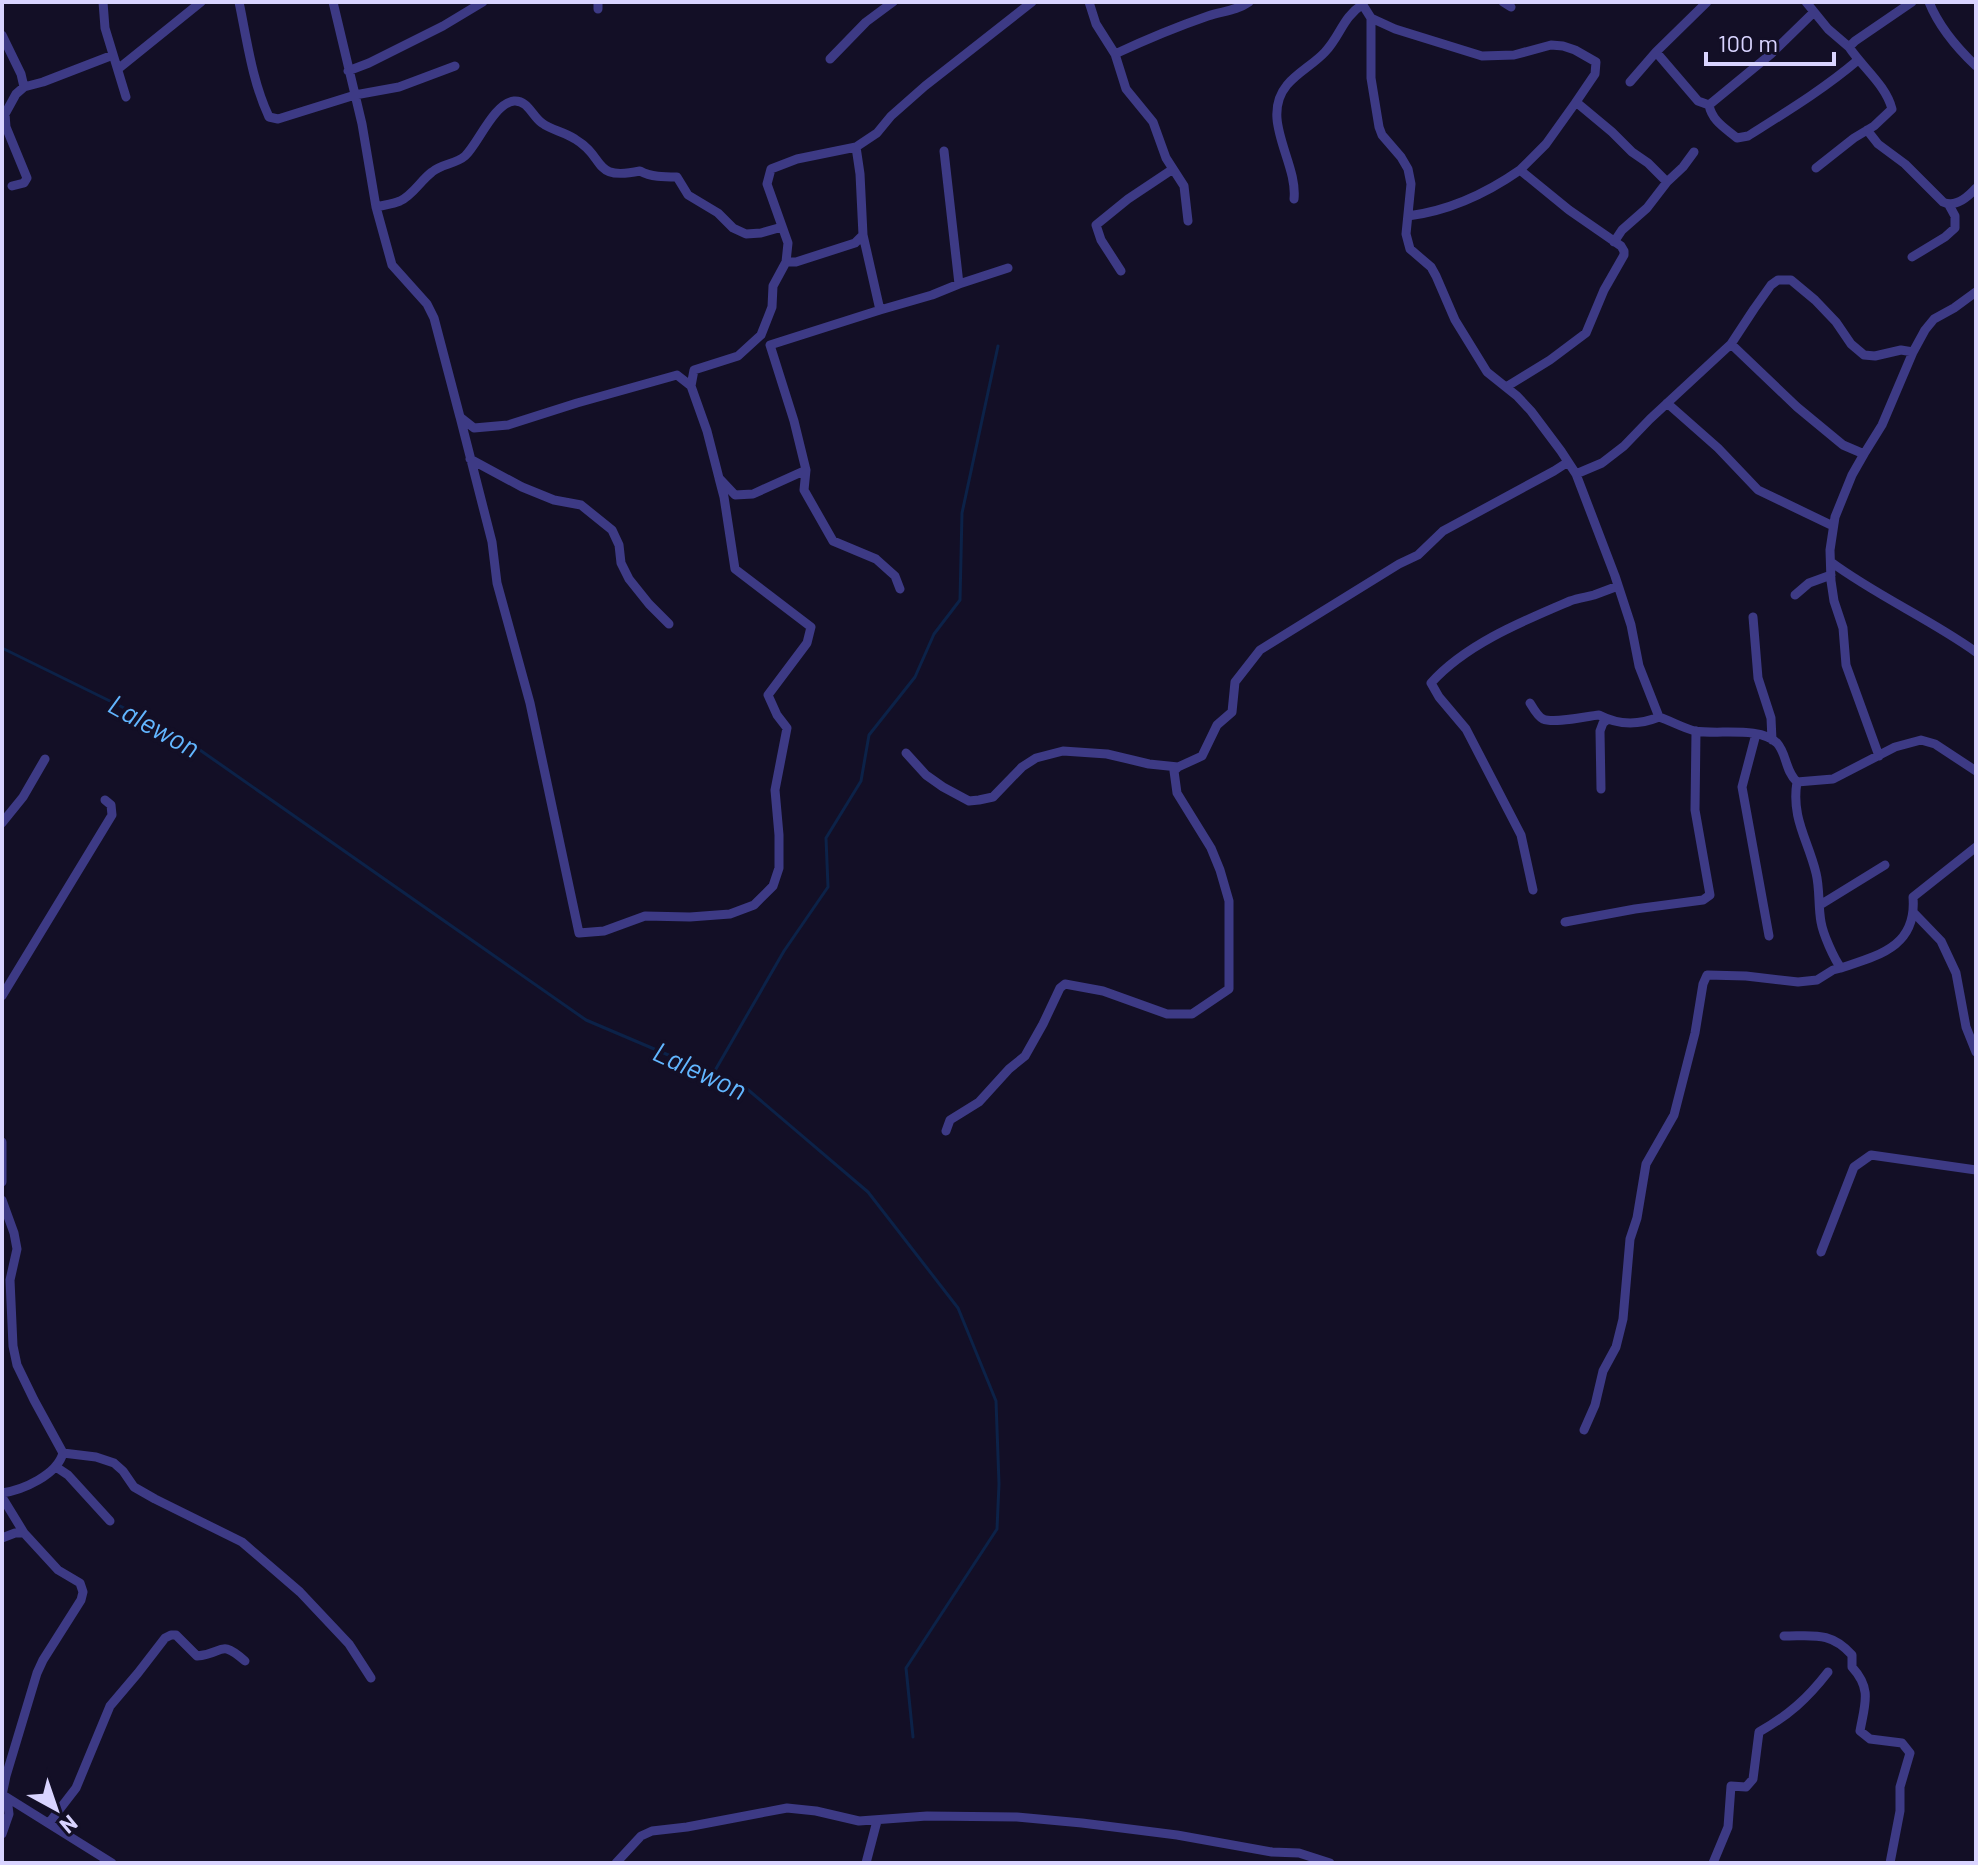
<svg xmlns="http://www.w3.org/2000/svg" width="1978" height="1865" font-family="Barlow,sans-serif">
	<rect width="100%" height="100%" fill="#130f26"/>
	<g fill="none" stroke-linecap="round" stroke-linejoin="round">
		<path stroke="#0c2248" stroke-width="3" d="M2 648 177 734 586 1020 746 1088 868 1192 958 1308 996 1401 999 1484 997 1529 906 1668 913 1737
			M713 1074 784 951 828 887 826 838 861 781 869 735 915 677 934 634 960 600 962 513 998 346"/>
		<path stroke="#3d3a85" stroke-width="9" d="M103 2 105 28 126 97
			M239 2C247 40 252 81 269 117L278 119 355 95 399 87 455 66
			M333 2 362 124 376 207 392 265 427 304 434 318 460 417 474 428 508 425 577 403 677 375 691 386 694 370 738 356 761 335 772 307 773 286 786 262H796L855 243 863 235
			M598 2V9
			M1089 2 1096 24 1115 54
			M1361 2 1371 18V78L1379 127 1382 135 1401 157 1408 169 1411 184 1406 234 1410 249 1431 267 1436 276 1455 320 1487 372 1517 396 1531 411 1561 451 1576 474 1615 576 1631 625 1639 666 1659 717C1671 721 1683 728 1695 731 1718 735 1760 726 1777 743 1787 754 1785 771 1797 782L1833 779 1895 747 1921 740 1935 744 1976 771
			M1503 2 1511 7
			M1707 2 1656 52 1698 101 1709 105 1771 54 1814 12
			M1806 2 1828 29 1849 47 1855 41 1912 2
			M1929 2C1939 27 1957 48 1976 66
			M1371 18 1395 29 1482 56 1514 55 1551 45 1563 46 1575 50 1596 62 1595 74 1576 102 1546 144 1520 170 1569 210 1621 246 1624 251V255L1604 290 1586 333 1550 360 1506 387
			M2 35 21 74 24 87
			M830 59 866 22 893 2
			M118 69 201 2
			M348 71 369 63 443 26 483 2
			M1630 82 1656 52
			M1576 102 1612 132 1632 152 1648 163 1667 182
			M1709 105C1712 121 1725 128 1737 138L1748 136C1786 112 1824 89 1858 60
			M1867 130 1878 144 1905 164 1943 202C1955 208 1967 198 1976 188
			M944 151 959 284
			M1816 168 1854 138 1874 126 1892 109C1886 85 1862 67 1849 47
			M12 186 24 183 27 178 6 127 5 114 16 94 24 87 43 82 113 55
			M1294 199C1298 162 1259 119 1287 85 1298 72 1314 64 1325 52 1341 35 1342 18 1363 4
			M376 207C384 205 393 204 400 201 413 195 421 180 432 172 441 164 456 164 465 156 478 144 494 103 514 101 528 100 532 116 542 123 551 130 565 132 575 139 607 158 591 181 640 171 651 177 664 177 677 177L688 195 718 213 733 228 746 234 761 233 782 227
			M1408 216C1448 211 1487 193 1520 170
			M1188 221 1184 186 1166 158 1153 122 1126 89 1115 54C1145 40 1176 27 1208 16 1223 11 1236 11 1249 2
			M1614 242 1622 230 1647 208 1667 182 1683 167 1694 152
			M1912 257 1945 237 1955 228V216L1949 205
			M786 262 788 243 767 184 771 169 797 159 856 147
			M1121 271 1101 240 1096 225 1128 199 1173 169
			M880 310 932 295 959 284 1008 268
			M1731 344 1797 407 1843 445 1864 454 1852 475 1835 517 1830 550 1831 581 1834 601 1843 628 1846 665 1879 756
			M691 386 707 431 719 478 735 495 753 494 806 470 794 421 770 345 880 310 863 235 860 174 856 147 877 133 891 116 925 86 1032 2
			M1667 403 1718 448 1758 490 1833 526
			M460 417 492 542 497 583 530 703 579 933 604 931 645 916 690 917 730 914 754 905 773 886 779 868V835L775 790 787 728 777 715 768 695 807 643 811 627 735 569 724 497 719 478
			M1864 454 1882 425 1913 352
			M470 459 522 487 554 500 581 505 612 530 619 545 621 563 629 579 649 604 669 624
			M806 470 804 490 833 541 876 559 895 576 900 589
			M1576 474 1602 463 1624 446 1650 419 1731 344 1754 309 1771 285 1778 280H1791L1815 300 1836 322 1851 344 1864 355 1875 356 1901 350 1913 352 1925 330 1934 319 1954 308 1976 292
			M1831 562C1877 596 1930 619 1976 652
			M1795 595 1809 583 1831 575
			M1753 617 1758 678 1771 718 1772 740
			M1530 703C1533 708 1538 717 1543 719 1554 724 1587 716 1599 715 1618 725 1639 725 1659 717
			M1756 734 1742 787 1769 936
			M906 753 926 775 943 787 969 801 979 800 993 797 1022 767 1036 758 1063 751 1107 754 1149 764 1178 767 1202 756 1217 725 1232 712 1235 682 1260 650 1399 564 1418 555 1443 531 1554 471 1568 462
			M1797 782C1791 818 1808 840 1816 873 1820 889 1818 906 1821 922 1823 934 1834 959 1841 968 1880 955 1917 946 1913 897L1976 847
			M1601 789 1600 731 1603 723 1607 720
			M2 823 23 797 45 759
			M1533 890 1521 835 1466 729 1439 697 1431 683C1466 644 1523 621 1570 601 1578 598 1587 597 1594 595 1602 592 1610 589 1618 586
			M1820 905 1885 865
			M1914 913 1941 941 1956 973 1966 1027 1976 1052
			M1565 922 1635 909 1703 900 1710 895 1695 810 1696 731
			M2 996 112 815 111 805 105 800
			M946 1131 950 1120 979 1102 1009 1069 1025 1056 1043 1024 1060 988 1065 984 1103 991 1167 1014H1192L1229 989V901L1220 870 1211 848 1177 793 1174 771 1178 767
			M2 1142V1182
			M2 1200 14 1233 17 1249 10 1280 13 1346 17 1365 34 1400 63 1453C57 1475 23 1490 2 1493
			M1821 1252 1854 1167 1871 1155 1976 1170
			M1584 1430 1595 1405 1603 1371 1616 1347 1623 1319 1630 1239 1637 1218 1646 1164 1674 1115 1695 1033 1703 984 1707 975 1746 976 1798 982 1817 980 1833 970 1841 968
			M63 1453 96 1457 114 1463 123 1471 134 1487 155 1499 242 1542 300 1592 349 1644 371 1678
			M56 1467 68 1475 110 1521
			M2 1497 24 1533
			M2 1538 15 1533H24L58 1570 80 1583 83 1592 81 1600 43 1660 37 1673 6 1776 2 1795 8 1806 9 1814 2 1834
			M1784 1636C1813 1636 1831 1631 1852 1655V1667C1872 1689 1865 1703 1860 1731L1870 1739 1902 1743 1910 1753 1900 1787V1811L1890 1863
			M3 1795 112 1863
			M49 1823 76 1788 110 1706 138 1673 165 1638 171 1635H176L197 1656C224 1654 219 1638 245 1661
			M616 1863 641 1836 652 1831 687 1827 787 1808 816 1811 859 1821 927 1816 1017 1817 1082 1823 1177 1835 1272 1852 1299 1853 1330 1863
			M866 1863 877 1821
			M1713 1863 1728 1827 1731 1786 1746 1787 1753 1779 1759 1732C1789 1715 1807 1699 1828 1672"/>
	</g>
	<g text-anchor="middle" stroke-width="8" stroke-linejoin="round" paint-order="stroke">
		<g font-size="28" font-style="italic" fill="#62b6ff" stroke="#130f26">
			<text transform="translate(154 726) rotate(29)" y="10">Lalewon</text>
			<text transform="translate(700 1071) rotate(25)" y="10">Lalewon</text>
		</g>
	</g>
	<rect width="1978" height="1865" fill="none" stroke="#d9d4ff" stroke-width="8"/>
	<g transform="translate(56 1809) rotate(140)" stroke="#130f26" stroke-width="6" paint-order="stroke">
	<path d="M0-6L14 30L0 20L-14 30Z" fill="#d9d4ff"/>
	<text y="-12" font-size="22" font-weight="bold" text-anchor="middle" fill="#d9d4ff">N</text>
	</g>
	<path d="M1706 52v12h128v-12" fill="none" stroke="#d9d4ff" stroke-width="4"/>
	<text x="1718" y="52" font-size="24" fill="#d9d4ff" stroke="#130f26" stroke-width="6" paint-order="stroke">100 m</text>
</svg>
